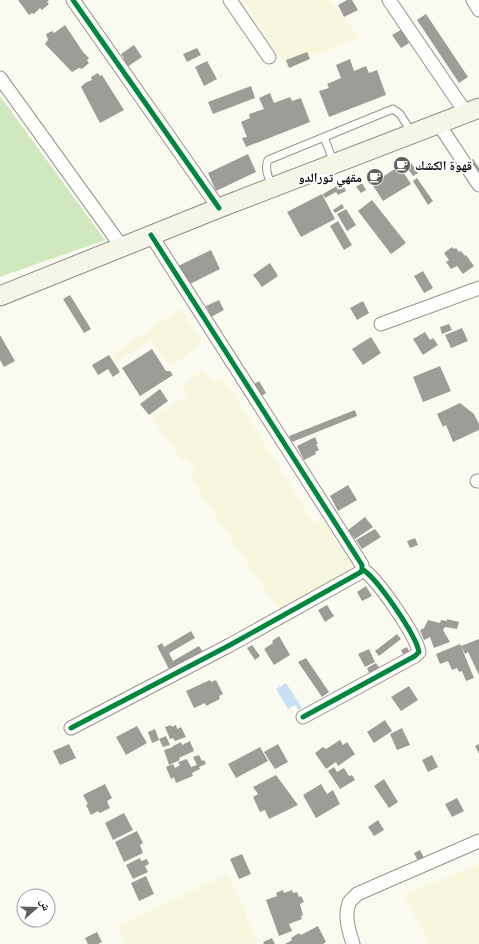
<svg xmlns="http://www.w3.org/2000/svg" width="479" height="944" font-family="'Times New Roman','Noto Naskh Arabic',serif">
	<rect width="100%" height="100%" fill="#fbfaf0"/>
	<path fill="#f7f7dd" d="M243 0H331L358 37 287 67Z
		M180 309 202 341 170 368 151 340 116 363 111 356Z
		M203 370 213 383 223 378 314 523 322 519 355 567 279 610 190 477 196 472 188 459H181L151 417 188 396 183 386Z
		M479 864V944H430L404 895Z
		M228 874 258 944H127L118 927Z"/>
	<path fill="#d0e8be" d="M0 96 105 240 0 277Z"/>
	<path fill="#c7e0f4" d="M286 683 302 708 298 710 295 705 288 709 276 689Z"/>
	<path fill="#9e9c96" d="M18 0H49L47 2 49 4 42 10 40 8 34 14 32 13 29 15Z
		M347 0H352L358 10 344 17 338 5Z
		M426 14 468 77 459 83 417 20Z
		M65 25 83 52 89 58 87 60 89 63 82 69 79 68 72 72 45 44 48 40 46 34 52 31 54 33Z
		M401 30 409 43 401 48 392 35Z
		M134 45 142 57 127 67 122 59 124 58 121 54Z
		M197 48 201 55 187 62 183 54Z
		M307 52 310 59 289 68 286 60Z
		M350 59 354 71 366 66 369 73 377 70 386 95 329 117 319 91 329 88 327 84 341 78 336 65Z
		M207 61 217 79 204 86 195 67Z
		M98 73 100 76 102 75 124 110 100 123 81 87 85 83 92 80 91 77Z
		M251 86 255 98 213 114 208 102Z
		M270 93 274 103 290 97 292 101 301 98 310 122 246 147 242 138 247 137 241 122 250 118 249 114 264 109 259 98Z
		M248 154 256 172 216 191 208 173Z
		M473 159 479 168V178L465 164Z
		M411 163 418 173 413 176 406 166Z
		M399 166 411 184 383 201 372 184Z
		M417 178 433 201 428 205 413 181Z
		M342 183 346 191 338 195 336 192 325 198 323 194Z
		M362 183 366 190 361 193 356 187Z
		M322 194 335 219 301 237 287 212Z
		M372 200 406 243 391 254 358 211Z
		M342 204 344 208 335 213 333 210Z
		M346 209 356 225 347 231 337 214Z
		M338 221 352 245 344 250 330 226Z
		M452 247 454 249 456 248 459 252 461 251 465 256 466 255 474 266 463 274 457 266 451 269 446 262 449 260 444 253Z
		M211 250 220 269 188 285 178 266Z
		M270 263 278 276 262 287 253 275Z
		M423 271 433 288 424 293 414 276Z
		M70 295 91 329 84 333 63 299Z
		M219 300 224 310 211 317 206 306Z
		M363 301 369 313 357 320 350 308Z
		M449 324 452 330 442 334 440 327Z
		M462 328 468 341 451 348 445 335Z
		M425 332 430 340 433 338 438 345 423 355 413 339Z
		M0 335 15 361 4 367 0 360Z
		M371 337 381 353 363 365 352 349Z
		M152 349 166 371H170L173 375 140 396 122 368Z
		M109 355 120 372 113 377 108 369 98 375 92 365Z
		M440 366 451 391 423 402 413 377Z
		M259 381 266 393 260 397 253 385Z
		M160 389 168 401 149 415 140 404Z
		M460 403 474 414 479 424V430L453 442 446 425 443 427 437 414Z
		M355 410 357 416 292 442 289 436Z
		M315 437 318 444H316L319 450 315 452 316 454 304 460 297 446Z
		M348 485 357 500 338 511 330 496Z
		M365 517 373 527 355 539 348 530Z
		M375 529 381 537 362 549 356 540Z
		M415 538 418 545 410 548 407 541Z
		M366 586 372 596 362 601 357 592Z
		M327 605 334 616 325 622 318 610Z
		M447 619 459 622 457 629 445 627 443 630 450 642 434 648 430 637 424 640 420 630 424 628 428 620 440 623 441 620 447 621Z
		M191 631 195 638 169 653 173 661 199 646 203 652 170 671 157 646 162 643 164 647Z
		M397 634 401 639 379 656 375 651Z
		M279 636 290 655 274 665 264 649 273 643 272 641Z
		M479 639V675L468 652 465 654 461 646Z
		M460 644 474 678 466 681 462 671 459 672 457 668 452 670 448 661 440 664 436 654Z
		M252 645 260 656 255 660 247 648Z
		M407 647 410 653 404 656 401 650Z
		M369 649 375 662 365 667 358 654Z
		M306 658 329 692 322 697 298 662Z
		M376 663 380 669 370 675 367 668Z
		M210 680 211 682 216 680 223 694 219 696 220 699 206 706 205 703 194 708 186 691Z
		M409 686 418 700 401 711 391 697Z
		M385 720 392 731 374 743 367 732Z
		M171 725 172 727 176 725 177 729 181 727 186 737 175 741 173 738 170 739 165 727Z
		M137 726 147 743 126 755 116 737Z
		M402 728 410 745 397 750 390 734Z
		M155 729 159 740 152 743 148 732Z
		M166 736 170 745 163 747 159 739Z
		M340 740 343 745 347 742 355 754 338 766 336 762 326 769 315 753 323 747 326 749Z
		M190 741 194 751 179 758 180 760 169 765 164 750 173 747V746L181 742 182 745Z
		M69 744 76 758 60 765 53 751Z
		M278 744 288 762 275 769 264 752Z
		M479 744V754L475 746Z
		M260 747 268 761 236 778 228 764Z
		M199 755 202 761 204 760 206 764 199 767 200 769 192 773 193 776 176 783 174 777 171 779 166 767 173 764 175 768 180 765 178 762 187 759 191 767 197 765 193 757Z
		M432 755 438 767 428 772 422 760Z
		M334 767 337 772 344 768 349 776 352 775 355 780 340 789 328 771Z
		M276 775 298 805 269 819 265 810 260 812 253 797 258 794 253 787Z
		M384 779 398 802 389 808 374 786Z
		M105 784 112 798 107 801 110 808 100 813 98 811 91 815 86 805 88 804 83 795Z
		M321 784 327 794 333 790 340 804 316 818 303 795Z
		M457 798 464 811 452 817 445 804Z
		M124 813 133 830 113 840 105 823Z
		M378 820 384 830 374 836 368 827Z
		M137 831 143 843 140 845 143 853 124 862 115 842Z
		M420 850 425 860 419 863 414 853Z
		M242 854 251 874 239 879 230 859Z
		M140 858 141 861 147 859 149 864 145 866 148 872 133 879 126 865Z
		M146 876 154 894 139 901 131 883Z
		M283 890 284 893 292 890 293 893 297 892 299 897 301 896 304 902 300 904 303 915 301 916 302 919 289 924 292 931 279 936 266 900 277 896 276 893Z
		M318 926 326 942 323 944H285L292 940 291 938 299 933 301 935Z
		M97 932 102 942 98 944H88L85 938Z
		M272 938 275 944H264L263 942Z"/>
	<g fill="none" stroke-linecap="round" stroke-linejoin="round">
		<g stroke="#94948f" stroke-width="9">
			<path id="service" d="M324 137 334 163
				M272 187C269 178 264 169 268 160L383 113 393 109 400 114 412 133"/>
		</g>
		<g stroke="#94948f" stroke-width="15">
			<path id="minor" d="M73 0 219 208
				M230 0 269 57
				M389 0 466 113
				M473 0 479 10
				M0 78 122 247
				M438 123 479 185
				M381 324 479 288
				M477 481H479
				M303 717 415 656 419 652C416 635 377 578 362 569
				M71 728 230 645 361 572 362 569V565L151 235
				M353 944C349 931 344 917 349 903 350 900 355 897 357 894L479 841"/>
		</g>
		<g stroke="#8b8a86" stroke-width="21">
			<path id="secondary" d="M0 296 219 208 479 108"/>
		</g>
		<use href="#service" stroke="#fefefd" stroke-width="7"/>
		<use href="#minor" stroke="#fefefd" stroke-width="13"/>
		<use href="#secondary" stroke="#f5f5e8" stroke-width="19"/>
		<g stroke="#fff" stroke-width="8">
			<path id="cycleway" d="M73 0 219 208
				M303 717 415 656 419 652C416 635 377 578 362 569
				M71 728 230 645 361 572 362 569V565L151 235"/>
		</g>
		<use href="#cycleway" stroke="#00873e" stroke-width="5"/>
	</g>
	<defs>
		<g id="cafe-disc" transform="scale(0.9)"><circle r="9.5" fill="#60605c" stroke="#fff"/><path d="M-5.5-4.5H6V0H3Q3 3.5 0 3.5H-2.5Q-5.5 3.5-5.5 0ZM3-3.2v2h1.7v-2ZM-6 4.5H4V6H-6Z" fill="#fff"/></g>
	</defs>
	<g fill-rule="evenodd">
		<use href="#cafe-disc" x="402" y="165"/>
		<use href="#cafe-disc" x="375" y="177"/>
	</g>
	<g text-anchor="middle" stroke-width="4" stroke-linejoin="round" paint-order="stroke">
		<g font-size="13" font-weight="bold" fill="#0d0d0d" stroke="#fff" text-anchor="start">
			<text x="415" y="170">قهوة الكشك</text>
			<text x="362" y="182" text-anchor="end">مقهي تورالدو</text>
		</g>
	</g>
	<g transform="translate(36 908) rotate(70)"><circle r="19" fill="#ffffff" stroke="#9e9e9e"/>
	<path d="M0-3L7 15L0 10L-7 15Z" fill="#60605c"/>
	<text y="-6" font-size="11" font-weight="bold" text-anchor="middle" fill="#0d0d0d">ش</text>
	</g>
</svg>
